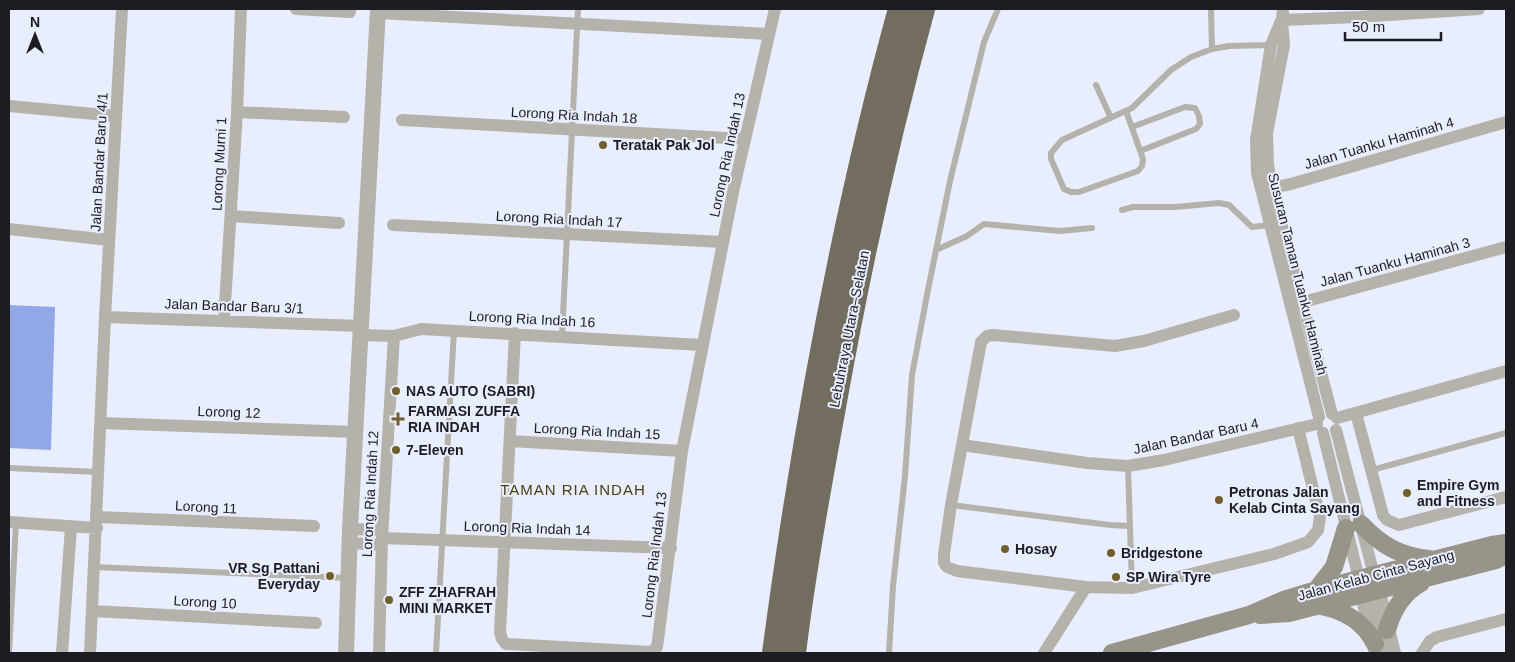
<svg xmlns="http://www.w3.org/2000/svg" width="1515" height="662" font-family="Helvetica,sans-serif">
	<rect width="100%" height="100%" fill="#e8eefe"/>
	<path fill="#91a8e6" d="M9 305 55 307 51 450 9 448Z"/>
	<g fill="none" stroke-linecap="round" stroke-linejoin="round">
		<path stroke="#b4b2ab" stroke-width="6" d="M1211 9 1212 49
			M1096 85 1111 118
			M1126 111 1143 159 1142 166 1138 171 1079 192H1071L1064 189 1051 159V153L1062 140 1132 108 1171 70 1191 57 1212 49 1229 46 1272 45
			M1132 127 1185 107 1195 108 1199 116 1200 124 1196 129 1140 151
			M1122 210 1133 207H1175L1219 203 1229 205 1252 227 1270 225
			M936 250 967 236 984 224 1060 231 1092 228
			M562 336 578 9
			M1128 466 1132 588
			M9 468 98 472
			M1372 470 1506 433
			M951 505 1110 525 1130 526
			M95 567 348 578
			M9 653 16 523
			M436 653 454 330
			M889 653 893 586 905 476 912 375 927 295 950 181 984 42 998 9"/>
		<path stroke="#b4b2ab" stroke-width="12" d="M296 9 350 12
			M1283 9 1282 20 1284 45 1267 133 1268 165 1272 188 1332 414
			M378 13 769 34
			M1282 20 1358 17 1479 9
			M1281 21 1271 45 1256 140 1257 173 1319 417
			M9 106 116 116
			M237 112 344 117
			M402 120 745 139
			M1265 189 1291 184 1506 122
			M231 216 339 223
			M393 225 723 242
			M9 229 109 240
			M1296 304 1506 247
			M1234 315 1144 341 1115 346 993 335 987 336 981 342 951 505 944 554V563L947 567 957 571 1086 587 1132 588 1274 554 1308 542 1318 530 1320 517 1298 428
			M105 317 362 326
			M224 320 237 112 241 9
			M515 333 500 632 502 639 506 644 651 652 657 647 658 640 682 451 733 192 775 9
			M361 335 394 336 421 329 702 345
			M1356 413 1383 515 1387 520 1399 525 1506 497
			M1337 418 1506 371
			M101 423 356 432
			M1336 430 1374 575
			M1323 433 1359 579
			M510 441 682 451
			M962 445 1087 463 1128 466 1164 460 1317 424
			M97 517 314 526
			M9 522 97 528
			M350 529 382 530
			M382 538 671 548
			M350 543 382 545
			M93 611 316 623
			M62 653 71 527
			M90 653 105 317 122 9
			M379 653 382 538 394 336
			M1044 653 1086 587
			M1422 653 1430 641 1437 637 1506 619"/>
		<path stroke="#b4b2ab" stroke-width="16" d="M1374 577 1393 653
			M1360 583 1377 653
			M346 653 350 529 378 9"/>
		<path stroke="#98948a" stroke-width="18" d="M1361 524C1381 545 1399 556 1429 559
			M1316 590 1334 567 1346 528
			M1321 606C1346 611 1364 622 1375 644
			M1260 615 1289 613 1496 560 1506 555
			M1387 630C1393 609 1403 593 1421 583
			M1112 653 1249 615 1286 599 1316 590 1492 545 1506 543"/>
		<path stroke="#726d5f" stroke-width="24" d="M774 653C803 436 842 220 900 9
			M794 653C804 571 819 489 834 407 858 273 887 140 923 9"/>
	</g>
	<g fill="#705e2c" stroke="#e8eefe" stroke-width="2">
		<circle cx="603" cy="145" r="5"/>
		<circle cx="396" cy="391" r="5"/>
		<path d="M395.5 411.5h5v5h5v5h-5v5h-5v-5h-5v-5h5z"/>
		<circle cx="396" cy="450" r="5"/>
		<circle cx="1407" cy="493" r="5"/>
		<circle cx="1219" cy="500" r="5"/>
		<circle cx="1005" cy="549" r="5"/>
		<circle cx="1111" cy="553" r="5"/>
		<circle cx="330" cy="576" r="5"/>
		<circle cx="1116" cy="577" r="5"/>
		<circle cx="389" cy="600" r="5"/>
	</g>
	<g text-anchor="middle" stroke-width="4" stroke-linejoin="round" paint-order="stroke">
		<g font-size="14" fill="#1b1d23" stroke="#e8eefe">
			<text transform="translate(574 115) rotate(3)" y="5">Lorong Ria Indah 18</text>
			<text transform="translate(1379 143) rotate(-16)" y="5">Jalan Tuanku Haminah 4</text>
			<text transform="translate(727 155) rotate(-78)" y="5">Lorong Ria Indah 13</text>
			<text transform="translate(99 162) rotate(-87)" y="5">Jalan Bandar Baru 4/1</text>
			<text transform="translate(219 164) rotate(-87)" y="5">Lorong Murni 1</text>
			<text transform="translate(559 219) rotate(3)" y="5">Lorong Ria Indah 17</text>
			<text transform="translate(1395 262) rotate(-15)" y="5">Jalan Tuanku Haminah 3</text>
			<text transform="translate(1298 274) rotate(76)" y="5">Susuran Taman Tuanku Haminah</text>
			<text transform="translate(234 306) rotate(2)" y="5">Jalan Bandar Baru 3/1</text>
			<text transform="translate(532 319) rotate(3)" y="5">Lorong Ria Indah 16</text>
			<text transform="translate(849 329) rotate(-79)" y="5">Lebuhraya Utara–Selatan</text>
			<text transform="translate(229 412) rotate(2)" y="5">Lorong 12</text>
			<text transform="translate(597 431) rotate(3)" y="5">Lorong Ria Indah 15</text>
			<text transform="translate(1196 436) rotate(-12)" y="5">Jalan Bandar Baru 4</text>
			<text transform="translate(370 494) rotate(-87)" y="5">Lorong Ria Indah 12</text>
			<text transform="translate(206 507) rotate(3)" y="5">Lorong 11</text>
			<text transform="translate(527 528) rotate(2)" y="5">Lorong Ria Indah 14</text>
			<text transform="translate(654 555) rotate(-83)" y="5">Lorong Ria Indah 13</text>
			<text transform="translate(1376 575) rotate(-15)" y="5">Jalan Kelab Cinta Sayang</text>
			<text transform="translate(205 602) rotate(3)" y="5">Lorong 10</text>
		</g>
		<g font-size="14" font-weight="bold" fill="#1b1d23" stroke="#e8eefe" text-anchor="start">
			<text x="613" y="150">Teratak Pak Jol</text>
			<text x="406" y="396">NAS AUTO (SABRI)</text>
			<text x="408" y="416">FARMASI ZUFFA<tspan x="408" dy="16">RIA INDAH</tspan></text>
			<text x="406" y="455">7-Eleven</text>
			<text x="1417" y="490">Empire Gym<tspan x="1417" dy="16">and Fitness</tspan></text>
			<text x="1229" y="497">Petronas Jalan<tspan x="1229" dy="16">Kelab Cinta Sayang</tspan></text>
			<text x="1015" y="554">Hosay</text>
			<text x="1121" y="558">Bridgestone</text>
			<text x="320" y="573" text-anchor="end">VR Sg Pattani<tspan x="320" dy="16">Everyday</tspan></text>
			<text x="1126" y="582">SP Wira Tyre</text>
			<text x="399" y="597">ZFF ZHAFRAH<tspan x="399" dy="16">MINI MARKET</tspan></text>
		</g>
		<g font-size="15" letter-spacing="1" fill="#4d4017" stroke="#e8eefe">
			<text x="573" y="495">TAMAN RIA INDAH</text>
		</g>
	</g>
	<rect width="1515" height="662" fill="none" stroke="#1b1d23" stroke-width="20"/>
	<g transform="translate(35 35)" stroke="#e8eefe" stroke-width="4" paint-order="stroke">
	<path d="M0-4L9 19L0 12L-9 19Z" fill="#1b1d23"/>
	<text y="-8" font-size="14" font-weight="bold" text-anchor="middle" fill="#1b1d23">N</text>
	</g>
	<path d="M1345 32v8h96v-8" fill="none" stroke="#1b1d23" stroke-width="2.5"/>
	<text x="1352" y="32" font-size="15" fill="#1b1d23" stroke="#e8eefe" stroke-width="4" paint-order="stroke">50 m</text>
</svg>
